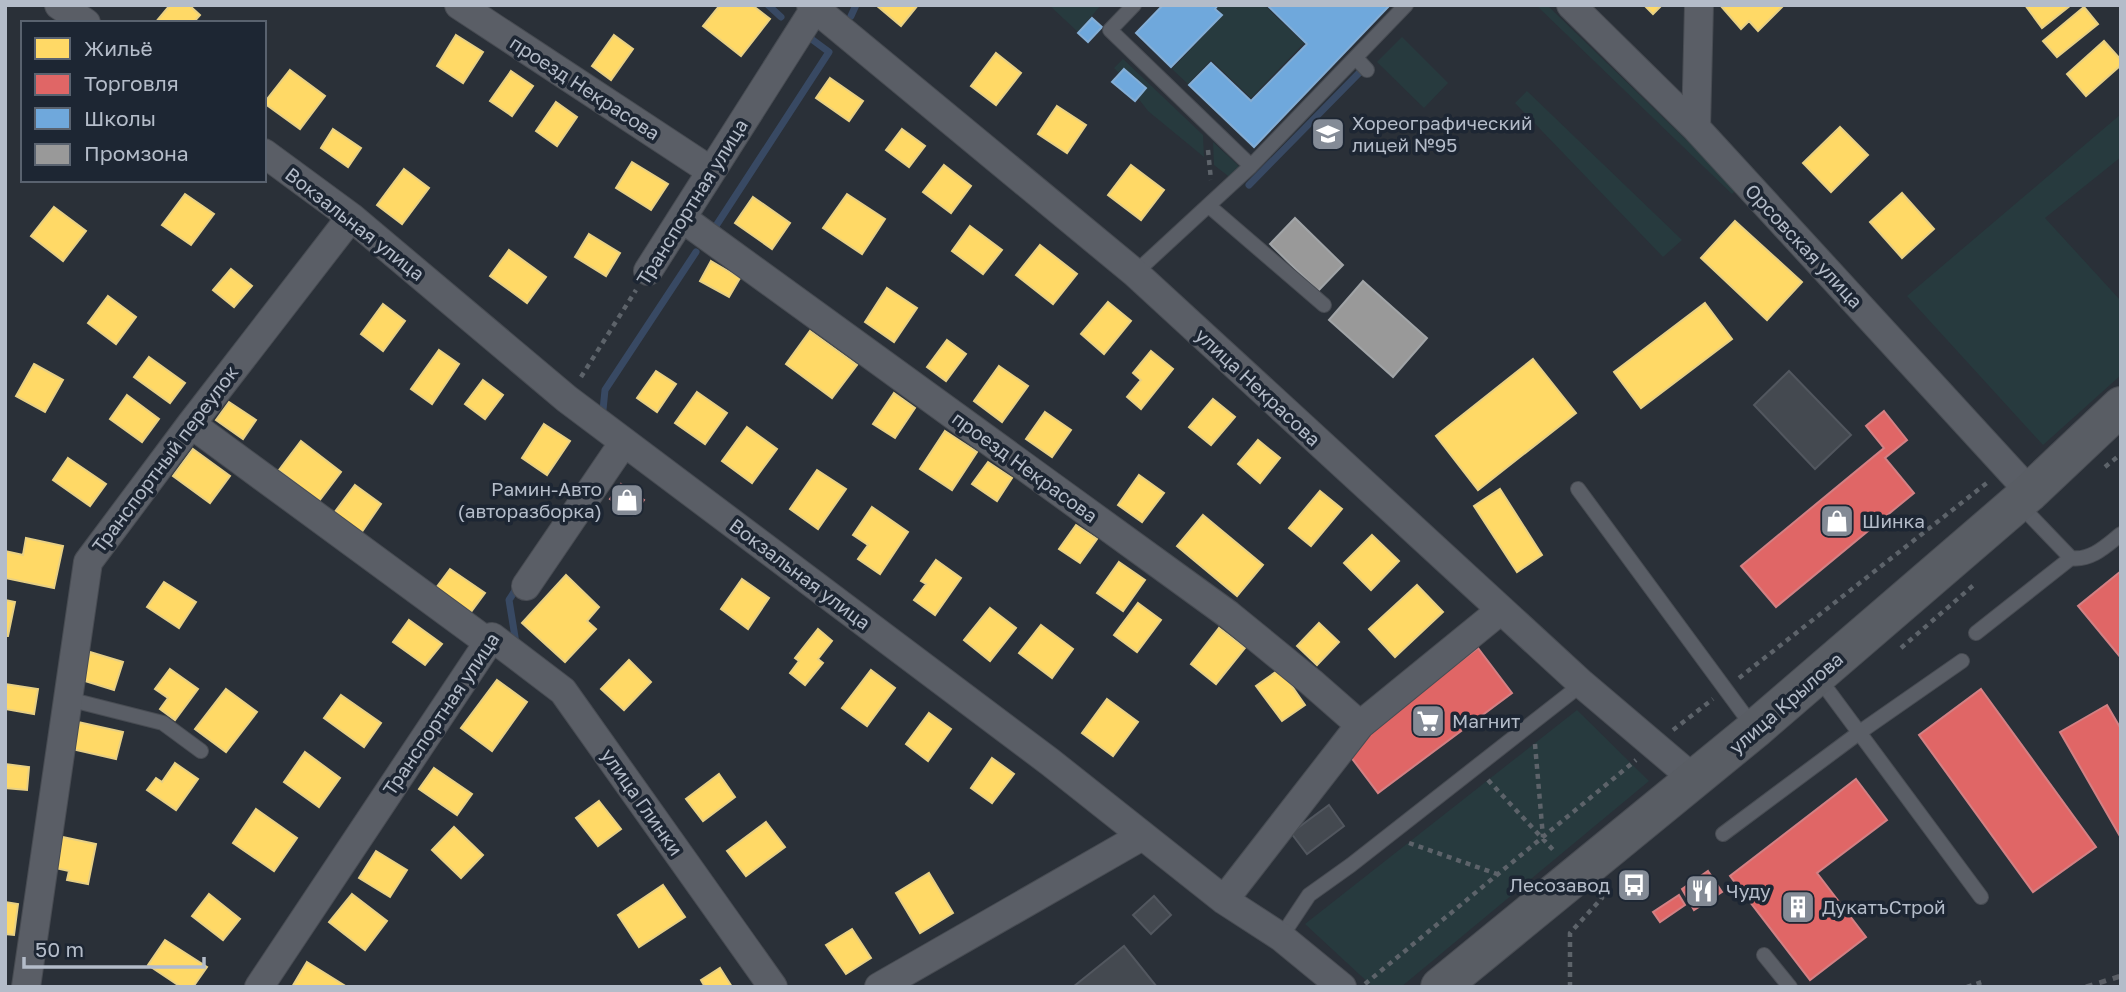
<svg xmlns="http://www.w3.org/2000/svg" width="2126" height="992" font-family="'Golos Text',sans-serif">
	<rect width="100%" height="100%" fill="#2a3038"/>
	<path fill="#273a3e" d="M1049 5H1101L1078 32Z
		M1220 5H1264L1304 43 1251 98 1211 60 1188 84 1172 69 1223 15 1217 8Z
		M1536 5H1547L1737 189 1732 194Z
		M1402 37 1448 83 1424 108 1377 62Z
		M1123 59 1203 135 1204 157 1148 111 1138 98 1146 87 1124 68 1119 73 1114 68Z
		M1527 91 1682 240 1663 257 1515 103Z
		M2121 114V157L2045 218 2121 301V375L2043 445 1907 296Z
		M1213 142 1242 169 1232 179 1214 165Z
		M1577 710 1649 781 1401 987H1373L1305 924Z"/>
	<path fill="#ffd966" stroke="#e8d084" stroke-width="2" d="M170 5H189L200 15 193 23H155Z
		M720 5H752L770 19 741 56 703 26Z
		M876 5H918L901 26Z
		M1644 5H1662L1653 14Z
		M1720 5H1784L1758 31 1749 21 1741 29Z
		M2025 5H2071L2042 28Z
		M2084 7 2098 24 2057 57 2043 41Z
		M456 35 483 52 463 83 437 66Z
		M614 35 633 49 611 80 592 66Z
		M2104 41 2121 60V65L2086 96 2067 74Z
		M996 53 1021 73 996 105 971 86Z
		M290 70 325 96 300 129 264 103Z
		M511 71 533 86 512 116 490 101Z
		M830 78 863 101 849 121 816 98Z
		M556 102 577 117 557 146 536 131Z
		M1057 106 1086 125 1067 153 1038 134Z
		M1840 127 1868 155 1831 192 1803 163Z
		M333 129 361 148 348 167 321 148Z
		M902 129 925 146 909 167 886 150Z
		M632 162 668 184 651 210 616 188Z
		M944 165 971 186 951 213 923 192Z
		M1131 165 1164 190 1141 220 1108 195Z
		M404 169 429 188 402 224 377 205Z
		M1902 193 1934 229 1902 258 1870 222Z
		M185 194 214 214 191 245 162 225Z
		M847 194 885 219 862 254 823 228Z
		M753 197 790 223 772 249 735 223Z
		M54 207 86 231 63 261 31 236Z
		M1735 221 1802 282 1767 320 1701 258Z
		M970 226 1002 250 983 274 952 251Z
		M589 234 620 253 606 276 575 257Z
		M1040 245 1077 274 1053 304 1016 275Z
		M509 250 546 277 527 303 490 276Z
		M711 261 740 278 729 297 700 281Z
		M231 269 252 286 234 307 213 290Z
		M887 288 917 308 894 342 865 322Z
		M108 296 136 317 116 344 88 323Z
		M1108 302 1131 321 1104 354 1081 334Z
		M1705 303 1732 339 1641 408 1614 372Z
		M383 304 405 321 383 351 361 334Z
		M810 331 857 365 832 398 786 364Z
		M947 340 966 354 946 381 927 367Z
		M439 350 459 364 432 404 411 389Z
		M1151 351 1173 369 1141 409 1127 397 1141 380 1133 373Z
		M149 357 185 383 170 403 134 377Z
		M1533 359 1576 413 1478 490 1436 436Z
		M34 364 63 380 45 412 16 396Z
		M999 366 1028 386 1002 422 974 401Z
		M656 371 676 384 657 412 637 398Z
		M483 380 503 395 485 419 465 404Z
		M697 392 727 413 705 444 675 423Z
		M894 393 915 408 895 438 873 424Z
		M127 395 159 419 142 442 110 419Z
		M1213 399 1235 417 1211 445 1189 427Z
		M229 402 256 420 243 439 216 420Z
		M1045 412 1071 430 1052 457 1026 439Z
		M544 424 570 441 547 475 522 458Z
		M747 427 777 449 752 483 722 461Z
		M945 431 977 452 952 490 920 469Z
		M1258 440 1280 458 1260 483 1238 464Z
		M301 441 341 472 319 501 279 470Z
		M193 449 230 476 210 503 173 476Z
		M68 458 106 484 90 506 53 480Z
		M988 462 1012 478 997 501 972 484Z
		M817 470 846 489 818 529 790 509Z
		M1139 475 1164 493 1142 522 1118 505Z
		M355 485 381 504 361 533 334 513Z
		M1500 489 1542 555 1517 572 1474 506Z
		M1320 491 1342 509 1311 546 1289 528Z
		M872 507 908 532 880 574 858 559 868 545 853 535Z
		M1203 515 1263 565 1237 596 1177 546Z
		M1076 525 1097 539 1080 563 1059 549Z
		M1372 535 1399 561 1371 590 1344 563Z
		M26 538 63 546 54 588 5 578V551L23 555Z
		M936 560 961 578 935 615 914 600 926 584 921 581Z
		M1119 562 1145 580 1123 611 1097 593Z
		M450 569 485 593 471 612 436 588Z
		M566 575 599 607 587 621 596 629 565 662 522 623Z
		M742 579 769 598 748 629 721 609Z
		M164 582 196 602 179 628 147 607Z
		M1417 585 1443 612 1395 657 1369 629Z
		M5 600 15 602 8 636H5Z
		M1138 603 1161 620 1137 652 1114 635Z
		M990 608 1016 628 990 661 964 640Z
		M409 620 442 644 425 665 393 642Z
		M1319 623 1339 642 1317 665 1297 646Z
		M1041 625 1073 649 1052 678 1019 653Z
		M1219 628 1245 648 1216 684 1191 664Z
		M818 629 832 641 818 659 823 663 805 685 790 673 799 661 795 658Z
		M90 652 123 662 114 690 82 680Z
		M629 660 651 682 624 710 601 689Z
		M170 669 198 689 175 720 160 709 168 698 155 689Z
		M1280 669 1305 705 1282 721 1256 686Z
		M871 670 895 688 867 726 842 708Z
		M497 680 527 702 492 751 461 728Z
		M5 684 38 689 34 714 5 709Z
		M226 689 257 712 226 752 195 729Z
		M341 695 381 723 364 747 324 718Z
		M1107 699 1138 722 1113 756 1082 733Z
		M929 713 951 729 928 761 906 744Z
		M78 722 123 732 116 759 72 749Z
		M305 752 340 778 319 807 284 782Z
		M992 758 1014 774 992 803 971 788Z
		M175 763 198 779 176 810 147 790 156 778 162 782Z
		M5 764 29 767 27 790 5 788Z
		M434 768 472 794 457 815 419 789Z
		M719 774 735 797 703 821 686 799Z
		M599 801 621 829 598 846 576 818Z
		M256 809 297 838 274 871 233 843Z
		M766 822 785 847 746 876 727 851Z
		M454 827 483 855 461 878 432 850Z
		M58 836 96 844 88 884 67 880 69 871 51 867Z
		M376 851 407 870 390 897 359 878Z
		M929 873 953 913 920 933 896 893Z
		M663 885 685 917 639 947 618 915Z
		M209 894 240 919 223 940 192 916Z
		M352 894 387 921 365 950 329 922Z
		M5 902 18 904 14 935 5 934Z
		M852 929 871 958 846 974 826 945Z
		M165 940 207 967 193 987H181L148 965Z
		M307 962 347 987H292Z
		M720 968 732 987H705L701 980Z"/>
	<path fill="#e06666" stroke="#d38084" stroke-width="2" d="M1884 411 1907 440 1885 458 1914 493 1776 607 1741 566 1884 448 1866 426Z
		M621 484 644 500 633 515 610 499Z
		M2121 571V658L2078 606Z
		M1478 648 1512 693 1378 793 1344 748Z
		M1981 689 2096 847 2033 892 1919 735Z
		M2107 705 2121 729V838L2060 732Z
		M1856 779 1887 820 1817 873 1866 937 1810 980 1730 876Z
		M1708 871 1722 892 1694 910 1682 889Z
		M1679 895 1685 905 1660 922 1653 912Z"/>
	<path fill="#6fa8dc" stroke="#84aed6" stroke-width="2" d="M1163 5H1218L1215 9 1222 15 1171 67 1136 33Z
		M1267 5H1390L1254 147 1189 85 1211 63 1251 101 1307 44Z
		M1092 18 1102 27 1088 42 1078 33Z
		M1124 69 1146 88 1135 101 1112 82Z"/>
	<path fill="#999" stroke="#a1a4a7" stroke-width="2" d="M1295 218 1343 265 1318 291 1270 244Z
		M1363 281 1427 338 1393 377 1329 320Z"/>
	<g fill="none" stroke-linecap="round" stroke-linejoin="round">
		<path stroke="#384963" stroke-width="7" d="M768 5 781 17
			M851 16 856 5
			M1249 185 1360 72
			M712 232 829 52 806 35
			M603 410 605 390 696 252
			M516 643 509 600 518 586"/>
	</g>
	<path fill="#444950" stroke="#52575f" stroke-width="2" d="M1789 371 1851 435 1815 469 1754 405Z
		M1329 805 1344 826 1307 854 1291 833Z
		M1154 896 1171 915 1151 934 1133 915Z
		M1124 946 1157 987H1073Z"/>
	<g fill="none" stroke-linecap="round" stroke-linejoin="round">
		<g stroke="#484c53" stroke-width="16">
			<path id="lane" d="M1134 5 1110 30 1251 166
				M1356 58 1367 70
				M1209 206 1324 305
				M1135 273 1251 166 1406 5
				M1578 489 1754 728
				M2020 505 2071 558C2091 561 2106 546 2121 534
				M1976 633 2071 558
				M1818 677 1981 897
				M68 699 163 723 201 751
				M1723 834 1860 732 1962 661
				M1281 937 1309 895 1351 865 1582 684
				M1764 955 1790 987"/>
		</g>
		<g stroke="#484c53" stroke-width="30">
			<path id="street" d="M59 5 86 23
				M459 5 711 171
				M811 5 1135 273 1582 684 1695 780
				M1571 5 1696 128 2030 492
				M1696 128 1699 5
				M264 153 351 217 567 399 1050 762 1224 900 1281 937 1342 987
				M682 218 1229 615 1311 682 1360 725
				M648 271 817 5
				M191 424 489 643
				M526 586 624 442
				M1224 900 1360 725 1501 610
				M26 987 88 562 191 424 351 217
				M259 987 492 637 563 691 773 987
				M879 987 1142 836"/>
		</g>
		<g stroke="#484c53" stroke-width="40">
			<path id="secondary" d="M1440 987 1755 729 2030 492 2121 406"/>
		</g>
		<path stroke="#5d636a" stroke-width="4.5" stroke-dasharray="5 5" stroke-linecap="butt" d="M1208 150 1211 180
			M581 377 636 290
			M2105 467 2121 454
			M1901 648 1976 583
			M1739 678 1988 482
			M1673 730 1713 699
			M1535 744 1543 837
			M1488 780 1556 853
			M1409 843 1497 874
			M1365 984 1636 760
			M1570 987V933L1602 898 1600 896
			M1967 987 1982 982"/>
		<use href="#lane" stroke="#5a5e66" stroke-width="14"/>
		<use href="#street" stroke="#5a5e66" stroke-width="28"/>
		<use href="#secondary" stroke="#595d64" stroke-width="38"/>
		<path stroke="#595d64" stroke-width="5" stroke-dasharray="7 7" stroke-linecap="butt" d="M2086 987 2121 976"/>
	</g>
	<defs>
		<g id="school-square" transform="scale(1.75)"><rect x="-9" y="-9" width="18" height="18" rx="4" fill="#848b96" stroke="#1d2633"/><path d="M0-5L7-2L0 1L-7-2ZM-4 1L0 2.5L4 1V4Q0 6-4 4Z" fill="#fff"/></g>
		<g id="shop-square" transform="scale(1.75)"><rect x="-9" y="-9" width="18" height="18" rx="4" fill="#848b96" stroke="#1d2633"/><path d="M-5-2.5h2.3a2.7 3.5 0 0 1 5.4 0H5L5.5 6h-11ZM-1.5-2.5h3a1.5 2.3 0 0 0-3 0Z" fill="#fff"/></g>
		<g id="supermarket-square" transform="scale(1.75)"><rect x="-9" y="-9" width="18" height="18" rx="4" fill="#848b96" stroke="#1d2633"/><path d="M-6-5.5h2.5l.6 2H6L4.5 2H-2.5L-4.4-4H-6ZM-1.5 3.2a1.3 1.3 0 1 0 .1 0ZM3 3.2a1.3 1.3 0 1 0 .1 0Z" fill="#fff"/></g>
		<g id="bus-square" transform="scale(1.75)"><rect x="-9" y="-9" width="18" height="18" rx="4" fill="#848b96" stroke="#1d2633"/><path d="M-5-6H5V4H4V6H2V4H-2V6H-4V4H-5ZM-3.5-4V0h7V-4ZM-3.5 1.2v1.5H-2V1.2ZM2 1.2v1.5H3.5V1.2Z" fill="#fff"/></g>
		<g id="restaurant-square" transform="scale(1.75)"><rect x="-9" y="-9" width="18" height="18" rx="4" fill="#848b96" stroke="#1d2633"/><path d="M-5-6h1v4h1v-4h1v4h1v-4h1v5L-1.5 .5V6h-2V.5L-5-1ZM5-6V6H3V1.5H1.5Q1.5-4 5-6Z" fill="#fff"/></g>
		<g id="building-square" transform="scale(1.75)"><rect x="-9" y="-9" width="18" height="18" rx="4" fill="#848b96" stroke="#1d2633"/><path d="M-4-6H4V6H1V3H-1V6H-4ZM-2.5-4.3h1.7v1.8h-1.7ZM.8-4.3h1.7v1.8H.8ZM-2.5-1h1.7V.8h-1.7ZM.8-1h1.7V.8H.8Z" fill="#fff"/></g>
	</defs>
	<g fill-rule="evenodd">
		<use href="#school-square" x="1328" y="134"/>
		<use href="#shop-square" x="627" y="500"/>
		<use href="#shop-square" x="1837" y="521"/>
		<use href="#supermarket-square" x="1428" y="721"/>
		<use href="#bus-square" x="1634" y="885"/>
		<use href="#restaurant-square" x="1702" y="891"/>
		<use href="#building-square" x="1798" y="907"/>
	</g>
	<g text-anchor="middle" stroke-width="7" stroke-linejoin="round" paint-order="stroke">
		<g font-size="19" fill="#b4bcc9" stroke="#1d2633">
			<text transform="translate(585 88) rotate(33)" y="7">проезд Некрасова</text>
			<text transform="translate(692 202) rotate(-58)" y="7">Транспортная улица</text>
			<text transform="translate(355 224) rotate(38)" y="7">Вокзальная улица</text>
			<text transform="translate(1804 246) rotate(47)" y="7">Орсовская улица</text>
			<text transform="translate(1258 387) rotate(43)" y="7">улица Некрасова</text>
			<text transform="translate(165 459) rotate(-53)" y="7">Транспортный переулок</text>
			<text transform="translate(1025 467) rotate(36)" y="7">проезд Некрасова</text>
			<text transform="translate(800 574) rotate(37)" y="7">Вокзальная улица</text>
			<text transform="translate(1786 703) rotate(-41)" y="7">улица Крылова</text>
			<text transform="translate(441 714) rotate(-56)" y="7">Транспортная улица</text>
			<text transform="translate(642 802) rotate(55)" y="7">улица Глинки</text>
		</g>
		<g font-size="19" fill="#b4bcc9" stroke="#1d2633" text-anchor="start">
			<text x="1352" y="130">Хореографический<tspan x="1352" dy="22">лицей №95</tspan></text>
			<text x="602" y="496" text-anchor="end">Рамин-Авто<tspan x="602" dy="22">(авторазборка)</tspan></text>
			<text x="1862" y="528">Шинка</text>
			<text x="1452" y="728">Магнит</text>
			<text x="1610" y="892" text-anchor="end">Лесозавод</text>
			<text x="1726" y="898">Чуду</text>
			<text x="1822" y="914">ДукатъСтрой</text>
		</g>
	</g>
	<rect width="2126" height="992" fill="none" stroke="#b4bcc9" stroke-width="14"/>
	<rect x="21" y="21" width="245" height="161" fill="#1d2633" stroke="#59626f" stroke-width="2"/>
	<rect x="35" y="38" width="35" height="21" fill="#ffd966" stroke="#59626f" stroke-width="2"/>
	<text x="84" y="56" font-size="21" fill="#b4bcc9">Жильё</text>
	<rect x="35" y="74" width="35" height="21" fill="#e06666" stroke="#59626f" stroke-width="2"/>
	<text x="84" y="91" font-size="21" fill="#b4bcc9">Торговля</text>
	<rect x="35" y="108" width="35" height="21" fill="#6fa8dc" stroke="#59626f" stroke-width="2"/>
	<text x="84" y="126" font-size="21" fill="#b4bcc9">Школы</text>
	<rect x="35" y="144" width="35" height="21" fill="#999999" stroke="#59626f" stroke-width="2"/>
	<text x="84" y="161" font-size="21" fill="#b4bcc9">Промзона</text>
	<path d="M24 957v10h180v-10" fill="none" stroke="#b4bcc9" stroke-width="3.5"/>
	<text x="35" y="957" font-size="21" fill="#b4bcc9" stroke="#1d2633" stroke-width="5" paint-order="stroke">50 m</text>
</svg>
